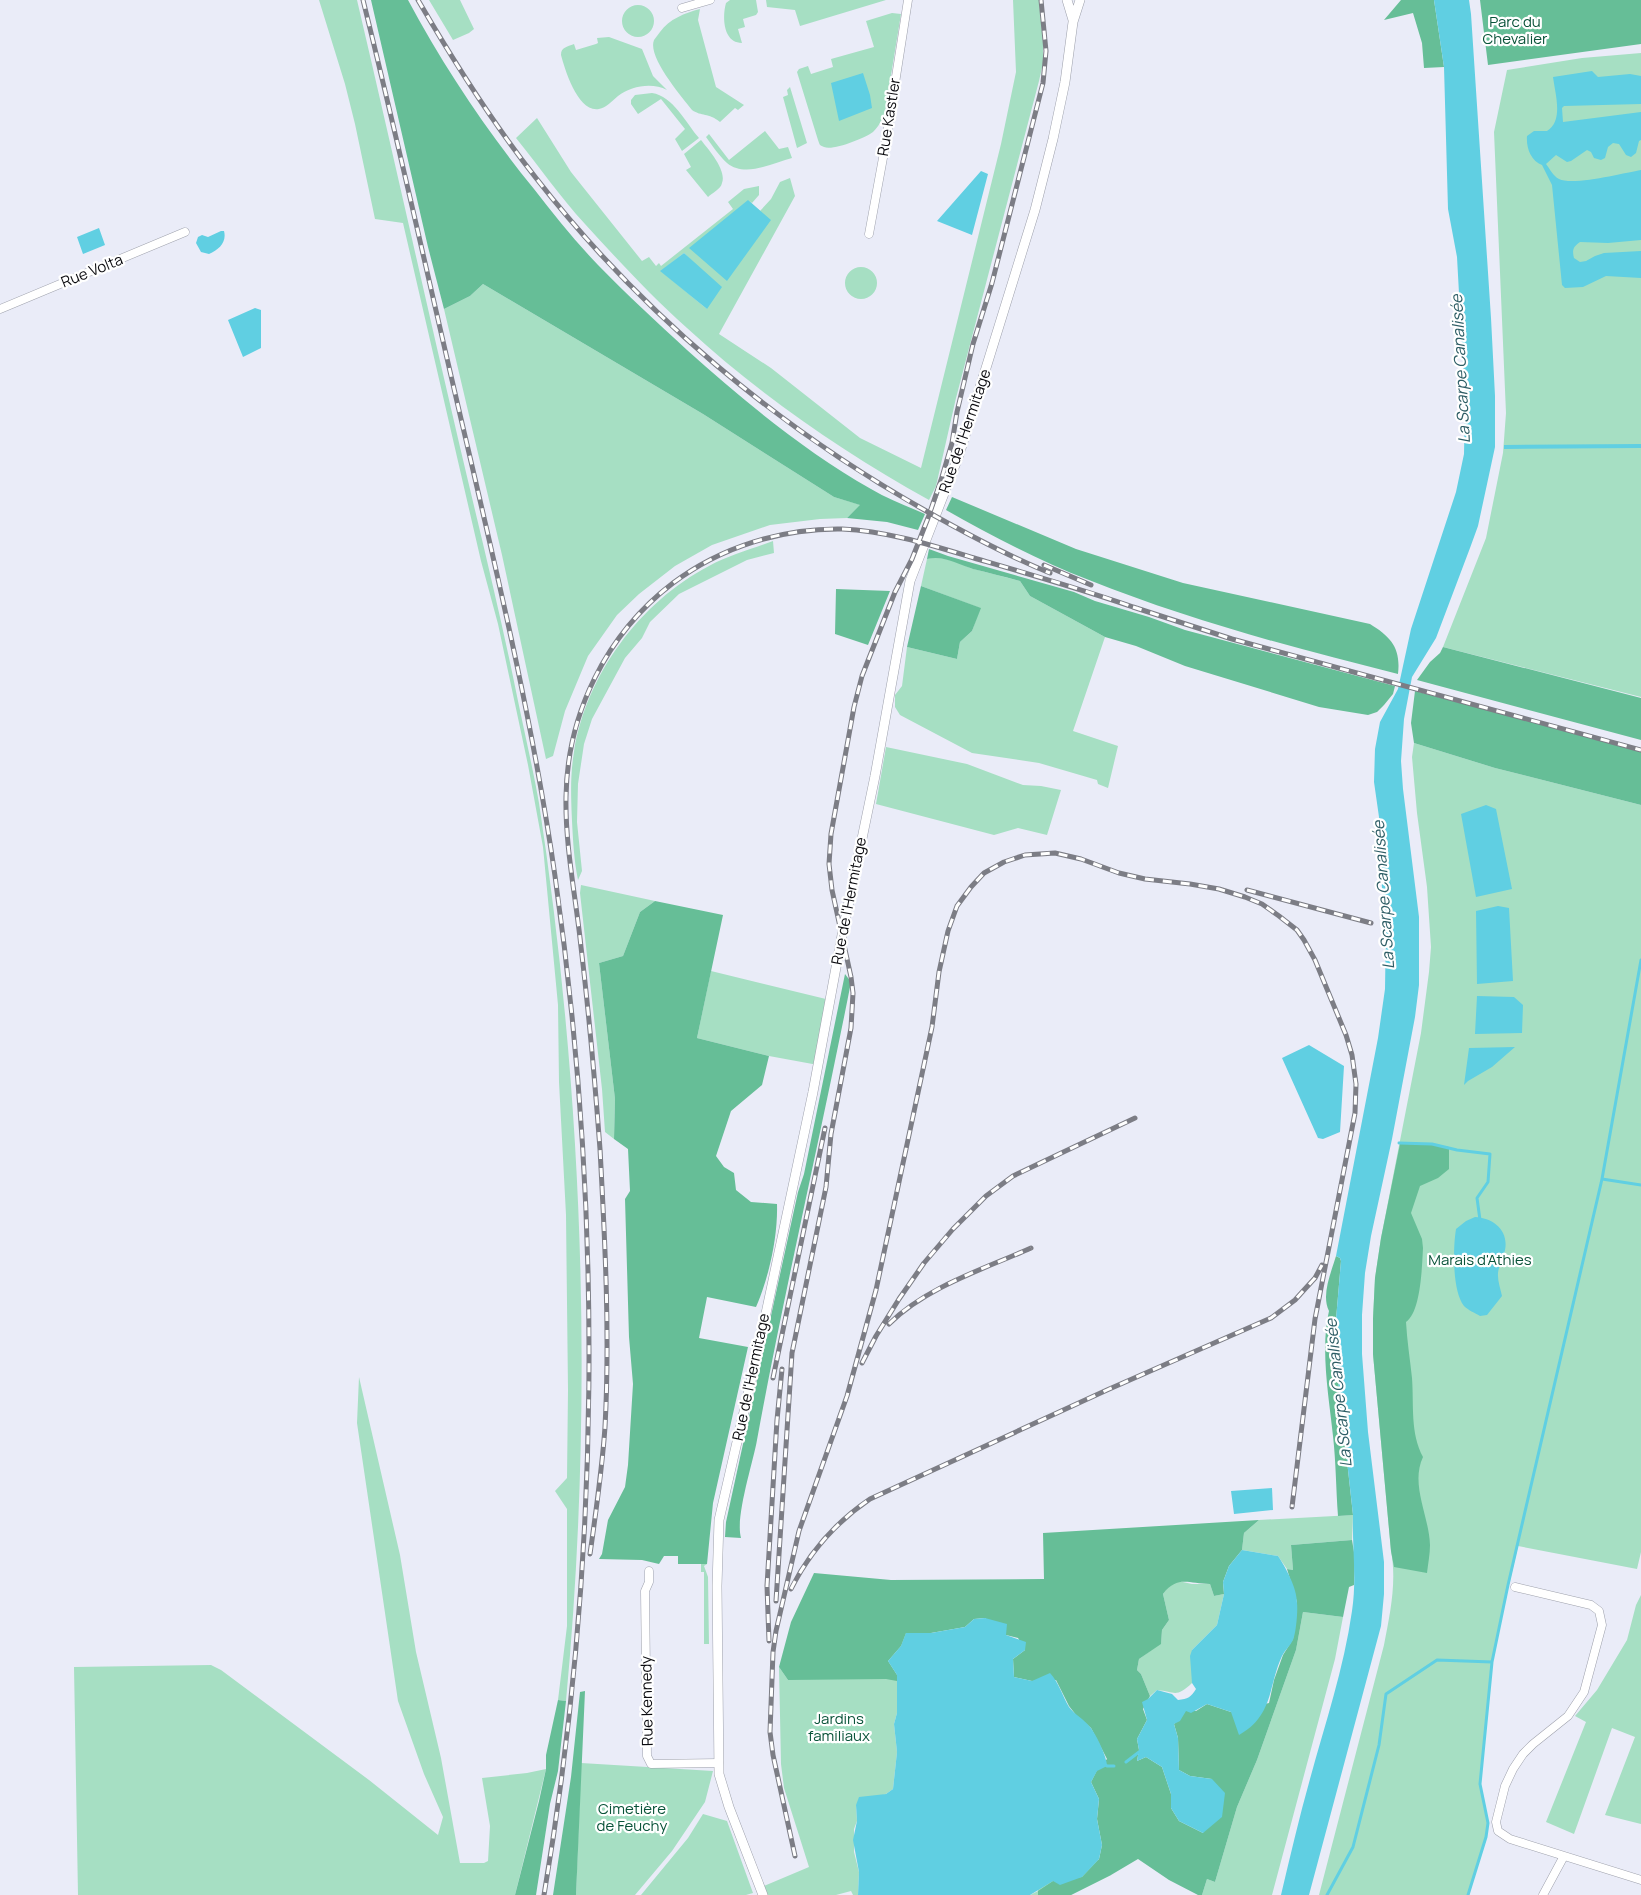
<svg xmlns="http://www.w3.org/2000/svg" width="1641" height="1895" font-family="Manrope,sans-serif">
	<rect width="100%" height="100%" fill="#eaecf8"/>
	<path fill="#a6dfc3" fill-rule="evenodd" d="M319 0H357C392 149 425 298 460 447 480 532 501 616 518 701 525 735 533 769 539 803 584 1100 594 1402 566 1701L558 1700 567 1626V1509L555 1491 567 1478 568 1390 566 1215 559 1082 558 1005 543 847 528 765 498 624 481 561 403 223 375 219 355 124 345 84Z
		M429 0H460L474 29 469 33 453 40Z
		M730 0H756L758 12 756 15 743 19 745 27 738 29 742 43C723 43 722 17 726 3Z
		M766 0H886L800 26 795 10 767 7Z
		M1013 0H1039L1043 43V63L1039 81 956 398 936 486 929 500C842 452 760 395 687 328 651 296 617 259 585 224 560 197 539 166 516 138L537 118 571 172 642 261 649 257 656 266 659 263 661 266 733 209 728 202 744 189 759 186V195L752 203 748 200 770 220 760 211 771 199 780 182 790 178 795 196 719 334 771 368 860 438 921 468 1001 144 1016 72ZM684 253 697 266 707 309 661 271Z
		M622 21a16 16 0 1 1 32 0a16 16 0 1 1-32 0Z
		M700 9 698 20 716 87 744 105 738 110 735 108 720 122C708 112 702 117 692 110 682 97 647 57 654 40 656 37 658 35 660 32 669 19 685 13 700 9Z
		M892 13 901 14 885 112C882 120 879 126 873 132 865 138 833 151 824 147 819 145 820 145 818 140L797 72 799 69 808 66 811 74 833 67 831 59 874 47 866 21Z
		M609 37 642 49 653 76 667 90C652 82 631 86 618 96 612 101 606 108 599 109 578 113 565 70 561 55 561 47 567 47 574 44L576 50 596 44 598 43 597 38Z
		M1641 53V697L1443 647 1486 538 1503 453 1506 413 1494 132 1507 70 1582 58Z
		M790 87 807 143 797 148 783 97 788 95 787 90Z
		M652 93C673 96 686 123 699 138L682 151 675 139 685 129 661 99 638 114 631 104V100L635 95Z
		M765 131 779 149 788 147 792 158C773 163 745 178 727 163 719 156 712 145 706 137L709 134 729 160Z
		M701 140C708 149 727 170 722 183 721 189 712 193 708 197L686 170 691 167 684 154Z
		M845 283a16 16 0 1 1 32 0a16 16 0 1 1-32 0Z
		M483 284 703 414 834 497 861 505 847 518 820 519 770 525 712 545 675 566 639 594 617 615 588 656 565 711 553 756 546 759 502 555 444 309 470 296Z
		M773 541 774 553 747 560 679 594 650 622 642 638 625 658 592 719 584 744 578 784 577 822 582 871 578 880C574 860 573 841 572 821 571 797 570 776 574 752 586 675 640 602 709 566 729 555 752 549 773 541Z
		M935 557 956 561 970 568 1020 581 1030 596 1105 637 1073 731 1118 746 1108 788 1098 784 1097 780 1039 763 972 753 900 715 895 707V695L902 686 907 647 957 659 960 642 972 631 980 608 921 586 927 559Z
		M1414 743 1495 768 1641 805V1552L1637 1569 1518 1546 1491 1663 1480 1784 1488 1823 1486 1837 1469 1895H1319L1384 1645C1390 1614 1397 1582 1391 1551L1373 1354V1319L1375 1278 1381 1238 1421 1033 1429 972 1431 947 1427 887 1417 813 1412 757Z
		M886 747 967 764 1023 785 1041 786 1061 790 1047 835 1018 828 994 835 876 804Z
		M581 885 655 901 640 912 623 956 599 963 615 1099 614 1139 605 1132 602 1089 580 893Z
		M711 971 830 1000 818 1065 769 1056 697 1038Z
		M359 1377 400 1555 416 1652 441 1758 460 1863H484L488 1861 490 1826 482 1778 527 1773 546 1769 515 1895H78L74 1667 211 1665 221 1670 369 1780 438 1835 443 1817 424 1774 398 1701 357 1423Z
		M1353 1515 1352 1540 1291 1545 1293 1570 1287 1569 1278 1556 1242 1550 1244 1533 1259 1520Z
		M701 1564H707L704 1566 708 1577 709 1644H704V1572H701Z
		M1178 1581 1192 1584H1210L1214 1596 1224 1594 1217 1625 1192 1650V1683C1176 1698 1176 1692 1157 1690L1150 1696 1141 1674 1137 1670 1139 1659 1161 1643 1162 1630 1169 1620 1163 1594 1170 1585Z
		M1641 1595V1824L1605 1815 1635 1737 1612 1728 1574 1834 1546 1822 1586 1722 1575 1716 1597 1690 1627 1640 1636 1605Z
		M1303 1612 1343 1617 1335 1659 1272 1895H1202L1207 1879 1215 1882 1237 1807 1257 1760 1296 1650Z
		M894 1619 1111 1875 1071 1895H1030L1038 1891 901 1646 888 1661 897 1675V1713L894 1724 897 1752 893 1789 886 1794 856 1805 857 1821 854 1829V1852L859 1872 858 1895H853L851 1891 836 1895H763L764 1886 809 1867 784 1788 781 1764 779 1667 788 1680Z
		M581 1763 713 1771 705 1802 672 1851 635 1895H576Z
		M703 1814 727 1821 753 1893 746 1895H641L688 1838Z"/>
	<path fill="#66be97" d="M371 0H408C444 67 486 130 534 189 554 215 575 241 598 265 627 295 657 322 687 350 744 401 804 451 871 489 888 499 907 506 925 514L918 530 887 522 847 518 860 505 834 497 703 414 483 284 470 296 444 309 428 247Z
		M1401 0H1434L1444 67 1424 68 1422 43 1413 13 1384 20Z
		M1480 0H1641V44L1488 65Z
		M952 497 1076 549 1183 583 1370 624C1391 637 1401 648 1398 674 1294 648 1189 620 1089 580 1040 561 992 536 946 510Z
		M929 549 948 556 1074 592 1095 601 1149 617 1185 630 1395 686 1393 694 1384 705 1377 712 1368 715 1319 707 1185 666 1136 646 1105 637 1030 596 1020 581C1005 577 989 573 973 569 957 564 944 555 927 559Z
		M921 586 981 608 972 631 960 642 957 659 907 647Z
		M836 589 890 591 868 645 835 634Z
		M1443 647 1641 698V740L1417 680 1430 662 1440 653Z
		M1415 691 1641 750V805L1495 768 1414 743 1411 723Z
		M655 901 723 915 697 1038 769 1056 762 1085 731 1111 716 1156 724 1167 734 1173 736 1190 751 1202 777 1204C778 1237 769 1277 756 1307L707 1297 699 1338 748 1347 713 1503 707 1564H678V1556H664L659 1564 642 1560 599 1559 602 1554 608 1520 625 1487 628 1465 633 1384 629 1337 625 1199 630 1191 628 1149 614 1139 615 1099 599 963 623 956 640 912Z
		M845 974 851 982C821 1135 785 1287 757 1440 753 1463 735 1517 741 1538L725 1537 726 1522 798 1192 804 1174Z
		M1400 1144H1432L1449 1147V1169L1438 1178 1420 1186 1411 1213 1422 1239 1423 1248C1422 1266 1421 1312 1406 1322 1407 1341 1410 1359 1412 1378 1414 1405 1410 1433 1423 1457 1410 1485 1429 1515 1430 1545 1430 1554 1428 1564 1427 1573L1394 1567 1391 1551 1373 1354V1319L1375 1278 1381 1238Z
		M1336 1256 1340 1258 1341 1261 1334 1343 1353 1515 1338 1516C1336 1489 1336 1463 1333 1436 1329 1397 1320 1349 1329 1311 1321 1295 1331 1273 1336 1256Z
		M1259 1520 1244 1533 1242 1550 1229 1566 1223 1582 1224 1594 1214 1596 1210 1584C1188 1584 1178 1575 1163 1594L1169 1620 1162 1630 1161 1644 1139 1659 1137 1670 1141 1674 1150 1696 1143 1709 1147 1720 1137 1739 1139 1750 1137 1761 1146 1757 1162 1767 1171 1794V1808L1179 1821 1203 1833 1212 1779 1190 1776 1179 1770 1178 1738 1174 1724 1186 1710 1196 1711 1207 1704 1231 1712 1269 1703 1274 1680 1283 1655 1293 1639 1297 1602 1287 1569 1293 1570 1291 1545 1352 1540 1355 1558 1354 1585 1349 1587 1343 1617 1303 1612 1296 1650 1257 1760 1237 1807 1215 1882 1207 1879 1202 1895H1198L1169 1880 1138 1859 1111 1875 1071 1895H1038V1891L1053 1881 1082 1877 1099 1859 1102 1845 1097 1819 1099 1799 1091 1782 1097 1770 1107 1759 1091 1728 1076 1715 1069 1706 1056 1680 1032 1681 1014 1677 1013 1659 1025 1650 1018 1638 1006 1635 985 1618 974 1619 965 1627 931 1633H906L901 1646 888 1661 897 1675V1681L886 1679 788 1680 779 1667 791 1622 814 1573 891 1580 1044 1579 1043 1533Z
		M585 1691 576 1895H553L571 1777 580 1692Z
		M558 1700 566 1701 558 1771 550 1804 536 1895H515L539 1801 546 1769V1755Z"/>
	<path fill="#60cfe2" d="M1434 0H1469L1471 14 1491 318 1495 396V447L1478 526 1470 548 1436 638 1412 677 1404 719 1401 761 1403 789 1419 917V985L1415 1017 1392 1139 1371 1236 1365 1273 1362 1315V1354L1368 1432 1384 1562V1594L1381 1626 1309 1895H1281C1290 1857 1299 1818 1310 1779 1325 1724 1344 1668 1352 1611 1357 1578 1352 1547 1353 1515L1334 1343 1341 1261 1340 1258 1336 1256 1378 1038 1385 989 1386 923 1381 878 1382 838 1374 782 1375 749 1380 722 1398 689 1411 629 1456 492 1464 454 1465 402 1457 257 1448 209 1444 67Z
		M1592 71 1598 77 1630 74 1641 76V104L1564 106 1562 108 1563 122 1641 112V140L1639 141 1636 153 1631 157 1626 155 1619 144 1613 143 1608 147 1605 158 1601 160 1594 158 1591 152 1587 150 1571 161 1567 162 1556 155 1546 164C1550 169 1553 176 1559 179 1573 186 1624 173 1641 170V240L1608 243 1580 242C1573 247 1572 250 1574 258L1580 262 1586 261 1595 256 1604 253 1641 251V278L1606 276 1583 287 1565 288 1562 285 1552 185 1542 165C1531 161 1526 148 1527 136L1534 131H1547C1564 121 1555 93 1553 77Z
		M863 73 870 95 872 108 839 121 831 83Z
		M981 171 988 174 972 235 937 221Z
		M748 200 771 220 727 281 689 248Z
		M99 228 105 245 83 254 77 237Z
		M221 231H224C227 242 219 250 209 254L201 252 196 243 198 237 202 235 208 237Z
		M684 253 722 287 707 309 660 271Z
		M255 308 261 310V348L243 357 228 320Z
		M1641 444V448L1504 449V445Z
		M1486 805 1496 809 1512 889 1476 897 1461 814Z
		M1498 906 1509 908 1513 981 1477 984 1476 911Z
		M1477 996 1514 997 1523 1005 1522 1033 1475 1034Z
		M1309 1045 1344 1066 1340 1132 1323 1139 1318 1138 1282 1058Z
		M1515 1047 1492 1067 1468 1081 1464 1085 1469 1048Z
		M1475 1217C1493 1218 1509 1230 1505 1250 1504 1256 1500 1262 1499 1268 1496 1277 1500 1287 1502 1296L1487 1315 1480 1316C1475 1313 1468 1310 1464 1306 1452 1291 1453 1247 1456 1229L1466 1221Z
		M1272 1488 1273 1510 1234 1514 1231 1491Z
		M1242 1550 1278 1556C1286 1568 1297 1588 1297 1603 1298 1611 1296 1633 1293 1640 1290 1646 1285 1650 1282 1656 1268 1686 1274 1715 1239 1735L1231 1712 1207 1704 1191 1713 1186 1711 1180 1721 1174 1724 1178 1738 1179 1770 1190 1776 1212 1779 1225 1793 1222 1817 1203 1833 1179 1821 1171 1808V1794L1162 1767 1146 1757 1137 1761 1139 1750 1137 1739 1147 1720 1142 1702 1148 1699 1157 1690 1172 1694 1178 1700C1188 1699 1191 1697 1196 1689L1192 1683 1190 1656 1192 1650 1217 1625 1224 1594 1223 1582 1229 1566Z
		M985 1618 1007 1624 1006 1635 1026 1642 1025 1650 1013 1659 1014 1677 1032 1681 1050 1673C1059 1683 1062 1695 1069 1707 1075 1715 1084 1719 1090 1727 1096 1734 1107 1757 1107 1766L1097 1771 1091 1782 1099 1799 1097 1819 1102 1845 1099 1859 1082 1877 1060 1885 1053 1881 1030 1895H858L859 1872 853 1840 857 1821 856 1805 859 1797 886 1794 893 1789 897 1752 894 1724 897 1713V1675L888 1661 901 1646 906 1633H931L965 1627 974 1619Z"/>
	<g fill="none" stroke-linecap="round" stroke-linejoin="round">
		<path stroke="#60cfe2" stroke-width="3" d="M1399 1143 1432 1144 1457 1150 1490 1154 1488 1182 1477 1198 1480 1220
			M1602 1179 1641 1185
			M1126 1762 1139 1752
			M1104 1764 1107 1766H1114
			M1327 1895 1353 1847 1379 1745 1386 1694 1437 1660 1492 1662 1508 1585 1602 1179 1641 960
			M1468 1895 1486 1837 1488 1823 1480 1784 1492 1662"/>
		<g stroke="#9ea1ac" stroke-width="9">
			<path id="minor" d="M682 8 710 0
				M869 234 885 147 908 0
				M0 309 185 232
				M649 1571V1582L645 1591 647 1756 651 1764 719 1763
				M1515 1587 1591 1605 1599 1611 1602 1625 1584 1692 1568 1716 1533 1744 1523 1754 1513 1769 1505 1786 1496 1822 1498 1831 1510 1839 1641 1880
				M1543 1895 1564 1856"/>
		</g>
		<g stroke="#9ea1ac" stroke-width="10">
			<path id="tertiary" d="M1067 0 1073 20
				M763 1895 729 1807 719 1774 717 1586 719 1520 758 1351 813 1092 842 935 875 776 910 581 959 455 1035 210 1053 139 1065 82 1073 22 1080 0"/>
		</g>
		<use href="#minor" stroke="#fff" stroke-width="8"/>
		<use href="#tertiary" stroke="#fff" stroke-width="9"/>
		<g stroke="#7c7d85" stroke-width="5">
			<path id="rail" d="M363 0C398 141 429 282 462 423 497 573 533 723 555 876 603 1213 601 1559 544 1895
				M418 0C454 62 492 122 536 178 642 314 778 428 928 512 967 534 1008 556 1050 573
				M1044 565 1091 585
				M1133 607 1232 639 1641 750
				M1247 890 1371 923
				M889 1324C926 1287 984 1269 1031 1248
				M862 1363 876 1336 899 1299 924 1263 953 1229 986 1196 1013 1176 1135 1118
				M773 1378 825 1128
				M590 1554C596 1512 602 1470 605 1427 610 1335 605 1241 600 1149 595 1082 589 1014 581 947 576 898 565 846 566 797 567 714 606 634 673 583 721 547 782 528 842 529 887 531 931 545 974 558 1029 574 1085 590 1139 609
				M791 1589C809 1553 836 1522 870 1499L1107 1390 1271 1318 1295 1300 1304 1290 1315 1278 1322 1265
				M776 1601 792 1353 826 1187 831 1134 851 1028 853 993 851 977 832 890 829 864 831 834 854 707 862 676 895 592 912 559 928 518 942 477 952 443 957 412 973 344 992 283 1043 83 1046 51 1041 0
				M769 1641 767 1586 777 1420 782 1369
				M795 1856 773 1755 770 1732 773 1652 776 1631 799 1531 847 1396 876 1290 932 1027 939 972 948 931 957 906 971 887 984 873 1004 862 1025 855 1055 853 1081 859 1119 873 1145 879 1190 884 1219 889 1245 897 1262 904 1279 916 1297 930 1304 940 1315 960 1346 1035 1352 1055 1356 1084 1355 1113 1315 1319 1292 1507"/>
		</g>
		<use href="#rail" stroke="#fff" stroke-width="3" stroke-dasharray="9" stroke-linecap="butt"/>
	</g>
	<g text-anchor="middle" stroke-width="4.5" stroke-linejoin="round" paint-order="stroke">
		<g font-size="15" fill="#095339" stroke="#fff">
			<text x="1515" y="27">Parc du<tspan x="1515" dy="17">Chevalier</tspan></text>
			<text x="1480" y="1265">Marais d'Athies</text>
			<text x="839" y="1724">Jardins<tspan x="839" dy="17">familiaux</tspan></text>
			<text x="632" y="1814">Cimetière<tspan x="632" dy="17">de Feuchy</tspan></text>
		</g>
		<g font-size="15" fill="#0b0b0f" stroke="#fff">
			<text transform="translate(889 117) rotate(-81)" y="5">Rue Kastler</text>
			<text transform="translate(92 271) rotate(-22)" y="5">Rue Volta</text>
			<text transform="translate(965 431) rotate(-71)" y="5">Rue de l'Hermitage</text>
			<text transform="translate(849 901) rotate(-79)" y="5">Rue de l'Hermitage</text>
			<text transform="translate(751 1377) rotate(-78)" y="5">Rue de l'Hermitage</text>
			<text transform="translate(647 1701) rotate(-91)" y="5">Rue Kennedy</text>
		</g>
		<g font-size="16" font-style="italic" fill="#2d5d65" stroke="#fff">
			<text transform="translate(1460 369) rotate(-93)" y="6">La Scarpe Canalisée</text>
			<text transform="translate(1383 895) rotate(-94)" y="6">La Scarpe Canalisée</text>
			<text transform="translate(1338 1393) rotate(-96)" y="6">La Scarpe Canalisée</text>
		</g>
	</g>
</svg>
